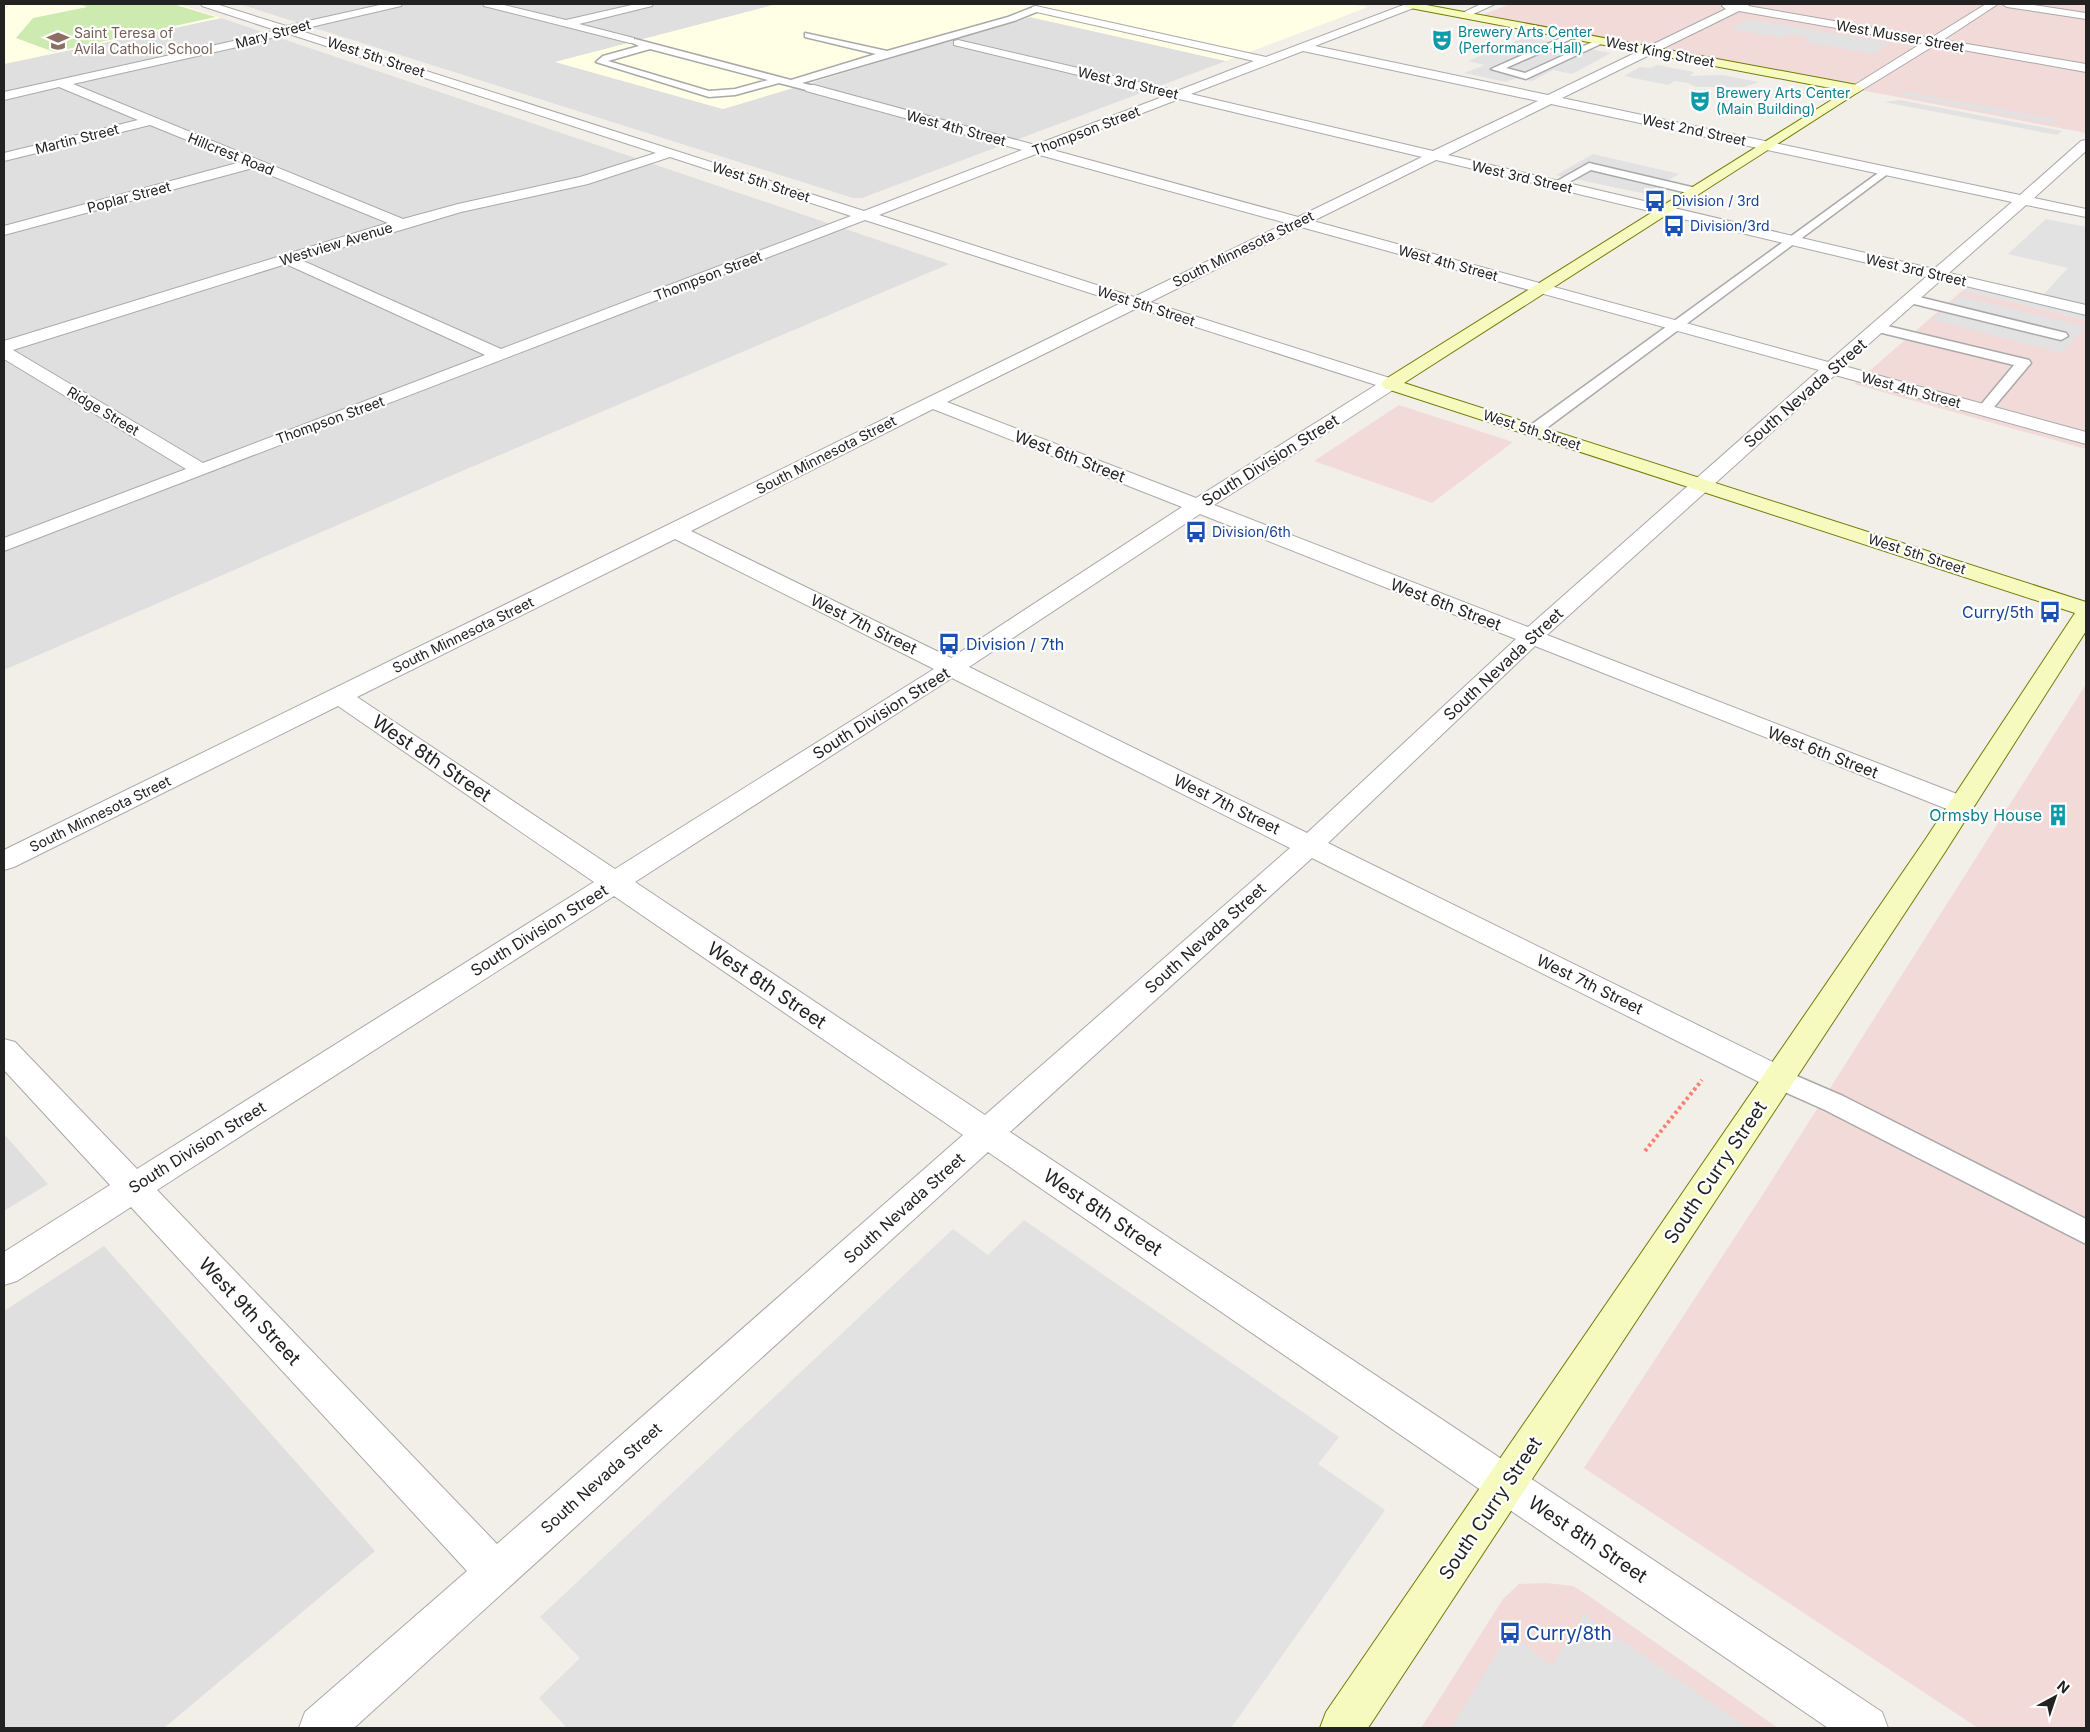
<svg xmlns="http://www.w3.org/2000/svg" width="2090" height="1732" font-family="Inter,sans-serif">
	<rect width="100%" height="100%" fill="#f2efe9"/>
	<path fill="#e0dfdf" d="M239 4H777L556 62 723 109 1030 17 1226 61 862 198H853Z
		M221 18 949 264 448 477 4 670V64Z
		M4 1134 48 1184 4 1211Z
		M104 1246 375 1551 164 1728H4V1311Z"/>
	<path fill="#f2dad9" d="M1510 4H1712L1737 8 1745 4H2086V133L1477 17Z
		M1963 290 2086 320V449L1854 384Z
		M1399 405 1513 442 1432 503 1314 461Z
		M2086 684V1728H1978L1584 1468 1765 1191Z
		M1547 1583 1573 1586 1589 1596 1778 1728H1421L1503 1599 1519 1584Z"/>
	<path fill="#ffffe5" d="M4 4H178L221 18 4 64Z
		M777 4H1348L1368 7 1226 61 1030 17 723 109 555 62Z"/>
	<path fill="#cdebb0" d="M79 4H173L216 17 54 52 16 38 33 18 87 7Z"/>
	<path fill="#e2e2e2" d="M1750 19 1890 43 1873 54 1805 42 1810 38 1791 34 1783 38 1730 29Z
		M1526 37 1611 53 1572 74 1553 70 1532 81 1516 78 1506 82 1464 73 1485 65 1468 61Z
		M1657 65 1694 72 1690 76 1722 75 1759 82 1744 87H1696L1688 83 1675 81 1668 85 1624 76 1640 67 1651 68Z
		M1902 92H1908L2058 120 2053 124 1903 95Z
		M1900 100 2062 131 2057 135 1884 102Z
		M1593 154 1679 174 1646 194 1556 175Z
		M2046 219 2086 227V320L1963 290 1975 279 2043 295 2068 268 2008 254Z
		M1960 296 2086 327 2062 353 1933 320Z
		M1024 1220 1339 1437 1318 1464 1385 1510 1231 1728H567L539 1698 580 1658 540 1617 953 1229 988 1255Z
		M1584 1614 1748 1728H1451L1510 1633 1552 1666Z"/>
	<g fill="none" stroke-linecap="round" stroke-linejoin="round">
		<g stroke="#a9a9a9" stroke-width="3">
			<path id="lane" d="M1036 6 1040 9 1039 11 1014 21 802 83 814 86 815 88 810 91 779 83 735 95 709 97 596 62 603 56 639 46 630 42 635 39 791 80 876 54 805 37V33L887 51 1008 17ZM650 49 768 80 735 89 709 91 608 61Z
				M1570 34 1578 36 1506 68 1525 73 1599 39 1607 41 1526 79 1491 69Z
				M1589 163 1700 189 1702 191 1696 195 1591 170 1560 187H1552L1550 185Z
				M1885 168 1889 169V173L1540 433H1528L1526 430 1528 427Z
				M1911 295 2066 333 2068 336 2061 340 1906 302 1904 299 1906 296Z
				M1879 324 2029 360 2031 363 1989 413H1979L1976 410 1979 407 2014 365 1874 331 1872 328 1874 325Z
				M1778 1068 1843 1096 2086 1219V1244L1825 1110 1769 1085 1765 1078 1769 1071Z"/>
		</g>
		<g stroke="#a9a9a9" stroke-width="2">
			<path id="street" d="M201 4H216L286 26 384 4H402L401 6 298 30 864 211 1022 150 806 91 804 88 806 85H814L1035 145 1165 96 954 45V41L958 40 1177 91 1254 61 1032 11V7L1036 6 1266 57 1406 4H1417L1416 7 1315 46 1548 95 1726 9 1722 6 1723 4H1750L1748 6 1931 38 1986 4H1998L1943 40 2086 64V72L1935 45 1857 93 1853 92 1851 89 1853 86 1922 43 1739 11 1562 98 2020 195 2081 141 2086 140V151L2034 198 2086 209V217L2026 205 1949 273 2086 305V315L1941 280 1844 366 2086 432V444L1835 375 1547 635 1970 799 1974 805 1970 811 1961 813 1952 811 1535 646 1328 843 1789 1070 1794 1078 1789 1086 1778 1090 1767 1086 1312 858 1010 1132 1882 1712 1888 1728H1828L988 1152 354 1728H299L305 1712 467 1571 131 1207 17 1281 4 1285V1252L110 1185 4 1070V1039L15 1042 137 1169 594 882 338 706 14 867 4 870V850L1121 303 865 220 4 551V538L186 469 4 359V341L388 223 253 168 4 235V226L241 162 150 125 4 161V153L138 120 59 87 4 100V92L256 36 275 30 202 6ZM286 33 656 153 580 177 458 204 403 219 73 84 259 42ZM1303 51 1538 101 1433 151 1191 94ZM1179 99 1422 157 1298 217 1049 149ZM1551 104 2012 202 1934 269 1448 155ZM1036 154 1286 223 1134 297 879 215ZM670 157 851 216 501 349 301 260 461 212 588 184ZM1436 160 1926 277 1828 362 1313 221ZM1301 227 1819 370 1528 627 1214 505 1396 388 1399 384 1396 380 1150 302ZM286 264 485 355 203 463 13 350ZM1137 308 1376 385 1196 498 947 402ZM933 409 1182 507 951 658 691 531ZM1200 514 1516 639 1307 833 969 667ZM675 539 934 669 615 869 357 697ZM952 678 1290 848 985 1115 635 882ZM614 896 963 1135 497 1544 157 1190Z
				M483 4H500L566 20 636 4H653L652 6 579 24 634 38V42L630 43 484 6Z
				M1481 4H1495L1467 17 1463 18 1458 15Z
				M2002 4H2027L2086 13V19L2007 7Z"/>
		</g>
		<g stroke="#707d05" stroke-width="2">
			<path id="secondary" d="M1400 4H1421L1857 85 1863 89 1404 383 2086 602V631L1945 852 1368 1728H1320L1326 1712 1925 840 2075 613 1384 388 1381 384 1384 380 1846 91 1405 7Z"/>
		</g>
		<path stroke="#fa8072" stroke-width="4" stroke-dasharray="3 3" stroke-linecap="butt" d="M1645 1151 1702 1080"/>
		<use href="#lane" fill="#fff" fill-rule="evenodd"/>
		<use href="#street" fill="#fff" fill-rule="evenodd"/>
		<use href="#secondary" fill="#f7fabf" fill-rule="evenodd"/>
	</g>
	<defs>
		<g id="theatre-bare" transform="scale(1.725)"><path d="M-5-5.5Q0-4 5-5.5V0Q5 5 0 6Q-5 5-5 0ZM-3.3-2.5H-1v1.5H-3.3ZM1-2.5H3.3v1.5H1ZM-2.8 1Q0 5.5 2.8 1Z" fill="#0f9aa8" stroke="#fff" stroke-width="2.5" paint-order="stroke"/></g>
		<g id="school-bare" transform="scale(1.725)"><path d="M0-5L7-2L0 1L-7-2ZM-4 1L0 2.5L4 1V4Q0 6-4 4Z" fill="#8d6e63" stroke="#fff" stroke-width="2.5" paint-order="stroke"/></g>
		<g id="bus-bare" transform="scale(1.725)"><path d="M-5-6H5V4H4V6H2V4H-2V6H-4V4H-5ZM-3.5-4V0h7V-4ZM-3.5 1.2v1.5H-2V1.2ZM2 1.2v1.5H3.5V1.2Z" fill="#1a4fb4" stroke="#fff" stroke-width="2.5" paint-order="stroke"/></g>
		<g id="building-bare" transform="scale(1.725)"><path d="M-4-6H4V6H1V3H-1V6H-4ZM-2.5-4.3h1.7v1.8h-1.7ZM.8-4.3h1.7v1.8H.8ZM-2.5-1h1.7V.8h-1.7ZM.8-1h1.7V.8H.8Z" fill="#0f9aa8" stroke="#fff" stroke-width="2.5" paint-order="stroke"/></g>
	</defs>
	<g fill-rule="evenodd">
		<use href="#theatre-bare" x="1442" y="40"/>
		<use href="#school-bare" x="58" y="41"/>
		<use href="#theatre-bare" x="1700" y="101"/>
		<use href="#bus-bare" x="1655" y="201"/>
		<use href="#bus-bare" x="1674" y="226"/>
		<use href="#bus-bare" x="1196" y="532"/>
		<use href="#bus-bare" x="2050" y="612"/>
		<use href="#bus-bare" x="949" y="644"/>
		<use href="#building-bare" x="2058" y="815"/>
		<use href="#bus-bare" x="1510" y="1633"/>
	</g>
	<g text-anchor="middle" stroke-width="4.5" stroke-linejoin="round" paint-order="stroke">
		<g font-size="14" fill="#0d838f" stroke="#fff" text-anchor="start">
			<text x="1458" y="37">Brewery Arts Center<tspan x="1458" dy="16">(Performance Hall)</tspan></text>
			<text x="1716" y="98">Brewery Arts Center<tspan x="1716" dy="16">(Main Building)</tspan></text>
		</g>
		<g font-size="14" fill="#785e54" stroke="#fff" text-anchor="start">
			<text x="74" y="38">Saint Teresa of<tspan x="74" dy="16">Avila Catholic School</tspan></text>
		</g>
		<g font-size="14" fill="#222" stroke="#fff">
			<text transform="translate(273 34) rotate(-15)" y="5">Mary Street</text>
			<text transform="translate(1900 36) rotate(10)" y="5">West Musser Street</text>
			<text transform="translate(1660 52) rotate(11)" y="5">West King Street</text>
			<text transform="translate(376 57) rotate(18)" y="5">West 5th Street</text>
			<text transform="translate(1128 83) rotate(13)" y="5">West 3rd Street</text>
			<text transform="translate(956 128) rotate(15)" y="5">West 4th Street</text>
			<text transform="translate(1694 130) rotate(12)" y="5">West 2nd Street</text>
			<text transform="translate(1086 131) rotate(-21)" y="5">Thompson Street</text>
			<text transform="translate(77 139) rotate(-14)" y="5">Martin Street</text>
			<text transform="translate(231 154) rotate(22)" y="5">Hillcrest Road</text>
			<text transform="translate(1522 177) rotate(13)" y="5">West 3rd Street</text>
			<text transform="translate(761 182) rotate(18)" y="5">West 5th Street</text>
			<text transform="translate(129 197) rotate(-15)" y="5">Poplar Street</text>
			<text transform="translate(336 244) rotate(-17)" y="5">Westview Avenue</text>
			<text transform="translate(1243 249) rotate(-26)" y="5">South Minnesota Street</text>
			<text transform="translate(1448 263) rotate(15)" y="5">West 4th Street</text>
			<text transform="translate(1916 270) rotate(13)" y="5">West 3rd Street</text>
			<text transform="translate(708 276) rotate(-21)" y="5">Thompson Street</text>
			<text transform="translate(1146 306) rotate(18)" y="5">West 5th Street</text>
			<text transform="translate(1911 390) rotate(15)" y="5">West 4th Street</text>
			<text transform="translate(103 411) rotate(31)" y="5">Ridge Street</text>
			<text transform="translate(330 420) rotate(-20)" y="5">Thompson Street</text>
			<text transform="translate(1532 430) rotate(18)" y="5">West 5th Street</text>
			<text transform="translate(826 455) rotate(-27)" y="5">South Minnesota Street</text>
			<text transform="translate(1917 554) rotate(18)" y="5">West 5th Street</text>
			<text transform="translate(463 635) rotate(-26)" y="5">South Minnesota Street</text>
			<text transform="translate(100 814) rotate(-26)" y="5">South Minnesota Street</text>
		</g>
		<g font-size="14" fill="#164399" stroke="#fff" text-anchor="start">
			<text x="1672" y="206">Division / 3rd</text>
			<text x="1690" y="231">Division/3rd</text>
			<text x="1212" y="537">Division/6th</text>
		</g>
		<g font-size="16" fill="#222" stroke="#fff">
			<text transform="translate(1805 393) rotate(-41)" y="6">South Nevada Street</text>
			<text transform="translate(1070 456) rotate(21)" y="6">West 6th Street</text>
			<text transform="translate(1270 460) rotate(-32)" y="6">South Division Street</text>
			<text transform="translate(1446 604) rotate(21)" y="6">West 6th Street</text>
			<text transform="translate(864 624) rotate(26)" y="6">West 7th Street</text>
			<text transform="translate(1503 664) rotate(-43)" y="6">South Nevada Street</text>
			<text transform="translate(881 713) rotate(-32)" y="6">South Division Street</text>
			<text transform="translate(1823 752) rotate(21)" y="6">West 6th Street</text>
			<text transform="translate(1227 804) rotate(26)" y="6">West 7th Street</text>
			<text transform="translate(539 930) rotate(-32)" y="6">South Division Street</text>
			<text transform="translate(1205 938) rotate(-42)" y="6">South Nevada Street</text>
			<text transform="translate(1590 984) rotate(26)" y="6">West 7th Street</text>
			<text transform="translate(197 1147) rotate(-32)" y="6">South Division Street</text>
			<text transform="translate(904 1208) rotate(-42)" y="6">South Nevada Street</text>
			<text transform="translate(601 1478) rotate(-42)" y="6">South Nevada Street</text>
		</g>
		<g font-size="16" fill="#164399" stroke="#fff" text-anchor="end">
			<text x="2034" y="618">Curry/5th</text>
			<text x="966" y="650" text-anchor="start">Division / 7th</text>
		</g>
		<g font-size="16" fill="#0d838f" stroke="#fff" text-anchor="end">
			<text x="2042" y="821">Ormsby House</text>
		</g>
		<g font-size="19" fill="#222" stroke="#fff">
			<text transform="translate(432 758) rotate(34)" y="7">West 8th Street</text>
			<text transform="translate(767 985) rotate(34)" y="7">West 8th Street</text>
			<text transform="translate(1715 1172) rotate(-56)" y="7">South Curry Street</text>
			<text transform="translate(1103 1212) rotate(34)" y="7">West 8th Street</text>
			<text transform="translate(250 1311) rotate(47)" y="7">West 9th Street</text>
			<text transform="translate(1490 1508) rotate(-56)" y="7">South Curry Street</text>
			<text transform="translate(1588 1539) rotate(34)" y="7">West 8th Street</text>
		</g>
		<g font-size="19" fill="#164399" stroke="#fff" text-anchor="start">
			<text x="1526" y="1640">Curry/8th</text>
		</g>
	</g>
	<rect width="2090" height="1732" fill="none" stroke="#222222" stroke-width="10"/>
	<g transform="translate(2055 1697) rotate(40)" stroke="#ffffff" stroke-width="4" paint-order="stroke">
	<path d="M0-4L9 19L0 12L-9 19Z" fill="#222222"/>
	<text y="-8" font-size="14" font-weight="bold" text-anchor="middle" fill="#222222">N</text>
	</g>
</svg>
